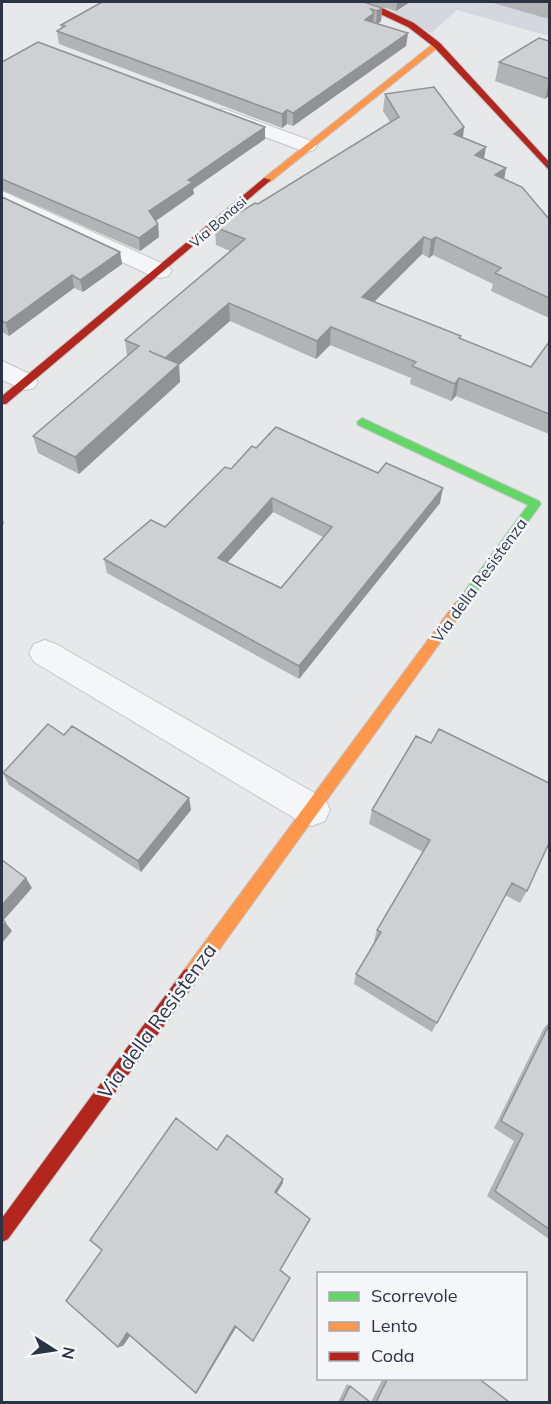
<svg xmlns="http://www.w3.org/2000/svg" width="551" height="1404" font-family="Mulish,sans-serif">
	<rect width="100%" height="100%" fill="#e6e8ea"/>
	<path fill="#d4d7dd" d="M377 2H549V36L457 10 431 33Z"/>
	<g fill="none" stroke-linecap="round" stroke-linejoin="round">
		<g stroke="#c4c6c8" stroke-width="2">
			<path id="street" d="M224 109 314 142 317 146 314 150 307 152 300 150 217 119 214 115 217 111Z
				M2 191 168 266 172 271 168 276 160 278 152 276 2 206Z
				M2 361 34 376 38 382 34 388 25 390 2 380Z
				M45 640 56 644 325 799 330 810 325 821 312 826 299 821 34 662 29 653 34 644Z"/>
		</g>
		<g stroke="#c4c6c8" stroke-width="2">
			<path id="fast" d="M362 418 539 501 541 504 463 611H455L453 607 528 505 358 425 357 422Z"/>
		</g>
		<g stroke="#c4c6c8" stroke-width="2">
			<path id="slow" d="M434 43 441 45 270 182H264V178Z
				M459 602 463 603 465 607 463 611 196 982 190 984 184 982 182 976 184 970 455 603Z"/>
		</g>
		<g stroke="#c4c6c8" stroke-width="2">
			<path id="jam" d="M346 2H356L382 8 414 23 440 43 550 163V171L434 47 408 27 376 12Z
				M264 178 271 180 6 404H2V396Z
				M190 968 196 970 198 976 196 982 8 1239 2 1242V1218L184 970Z"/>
		</g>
		<use href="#street" fill="#f5f6f7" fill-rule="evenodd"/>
		<use href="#fast" fill="#63d668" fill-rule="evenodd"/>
		<use href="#slow" fill="#ff974d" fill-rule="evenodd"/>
		<use href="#jam" fill="#b3261e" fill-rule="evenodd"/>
	</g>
	<path fill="#b1b3b5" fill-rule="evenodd" d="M365 2H410L396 11Z
		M490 2H549V19Z
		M382 8 381 21 378 24 408 33 406 46 293 126 287 124 282 128 59 44 57 31 62 28 61 25Z
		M549 41V96L545 99 495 81 499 62Z
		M2 62 265 139 193 189 194 194 156 221 158 224 159 237 140 251 2 190Z
		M385 94 464 127 463 137 504 179 549 219V318L491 291 493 284 433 255 429 258 422 254 374 302 461 339 531 367 549 342V434L456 396 451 401 410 384 411 378 330 345 316 359 230 321 179 365 180 382 79 474 38 453 33 436 127 356 125 340 230 251 216 245 215 227 258 204 390 122 383 111Z
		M2 197 120 252 122 264 83 292 74 288 9 336 2 332Z
		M231 469 440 503 299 679 107 573 104 559 165 527ZM273 512 323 537 281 588 227 562Z
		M64 735 189 798 191 810 141 872 9 785 3 773Z
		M372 810 527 891 520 903 505 895 432 1032 354 984 356 974 375 942 374 941 377 930 423 852 369 824Z
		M549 1022V1239L487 1196 514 1141 494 1128 544 1028Z
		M383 1378H478L509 1402H371Z
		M347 1384 370 1402H338Z"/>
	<path fill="#909294" d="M397 2H410L396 11Z
		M382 8 381 21 376 25 377 11Z
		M374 13 373 27 365 20Z
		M408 33 406 46 293 126V113Z
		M549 80V96L545 99Z
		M287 110V124L282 128V114Z
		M265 127V139L193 189 194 194 151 224 149 211 188 180Z
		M464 127 462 145 454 134Z
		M486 147 483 165 475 155Z
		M506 168 503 186 495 175Z
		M158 224 159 237 140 251 139 238Z
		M424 237 422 254 361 315 362 297Z
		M436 237 433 255 429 258 431 240Z
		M120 252 122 264 83 292 80 280Z
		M72 275 74 288 9 336 6 323Z
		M229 303 230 321 179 365 180 382 79 474 75 457 165 358Z
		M331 327 330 345 316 359 317 341Z
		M459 378 456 396 451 401 455 384Z
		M443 488 440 503 299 679V666Z
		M272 498 273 512 219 572 218 558Z
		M2 516 4 524 2 525Z
		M189 798 191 810 141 872 138 861Z
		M26 878 32 888 2 922V905Z
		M5 922 12 931 2 943V926Z
		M283 1179V1183L275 1196V1192Z
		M310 1219 309 1222 279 1272 280 1270Z
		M235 1326H237L198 1391 196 1393Z
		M127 1333H132L123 1346 118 1347Z"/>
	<path fill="#ced0d3" stroke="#909294" stroke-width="1.5" fill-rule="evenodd" d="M102 2H364L382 8 377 11 371 9 374 13 365 20 408 33 293 113 287 110 282 114 57 31 65 26 61 25Z
		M539 38 549 41V79L499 62Z
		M38 42 265 127 188 180 193 182 149 211 158 224 139 238 2 179V62Z
		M434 87 464 127 454 134 486 147 475 155 506 168 495 175 522 187 549 219V298L495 273 501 268 436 237 431 240 424 237 362 297 461 336 459 338 531 367 549 342V414L459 378 455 384 412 366 416 362 331 327 317 341 229 303 165 358 149 351 179 364 75 457 33 436 139 346 125 340 245 239 215 227 255 203 258 204 399 117 385 94Z
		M2 197 120 252 80 280 72 275 6 323 2 321Z
		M276 427 378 473 386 463 443 488 299 666 104 559 151 520 165 527 225 467 231 469 252 446 256 448ZM272 498 332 527 281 588 218 558Z
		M48 724 64 735 72 726 189 798 138 861 3 773Z
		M439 729 549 783V843L527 891 512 883 437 1023 356 974 381 932 377 930 430 840 372 810 416 736 431 743Z
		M2 860 26 878 2 905Z
		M2 919 5 922 2 926Z
		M549 1025V1229L495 1191 523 1134 501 1121Z
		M176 1118 217 1150 227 1135 283 1179 275 1192 310 1219 280 1270 290 1278 253 1341 235 1326 196 1393 127 1333 118 1347 66 1301 102 1250 90 1240Z
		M388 1378H478L509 1402H376Z
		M350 1386 370 1402H342Z"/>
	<g text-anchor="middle" stroke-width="5" stroke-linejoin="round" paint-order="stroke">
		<g font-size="14" fill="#2b3445" stroke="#f4f6f9">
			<text transform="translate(218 222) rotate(-41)" y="5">Via Bonasi</text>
		</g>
		<g font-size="16" fill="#2b3445" stroke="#f4f6f9">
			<text transform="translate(479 580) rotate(-54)" y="6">Via della Resistenza</text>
		</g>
		<g font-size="20" fill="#2b3445" stroke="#f4f6f9">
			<text transform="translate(157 1021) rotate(-54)" y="7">Via della Resistenza</text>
		</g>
	</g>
	<rect width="551" height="1404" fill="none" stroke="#2b3445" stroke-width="6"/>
	<rect x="317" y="1272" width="210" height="108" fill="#f4f6f9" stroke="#a4a8b1" stroke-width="1.5"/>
	<rect x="329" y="1292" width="30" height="9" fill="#63d668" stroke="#a4a8b1" stroke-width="1.5"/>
	<text x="371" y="1302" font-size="18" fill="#2b3445">Scorrevole</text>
	<rect x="329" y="1322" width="30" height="9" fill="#ff974d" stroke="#a4a8b1" stroke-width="1.5"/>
	<text x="371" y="1332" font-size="18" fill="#2b3445">Lento</text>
	<rect x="329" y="1352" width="30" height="9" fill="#b3261e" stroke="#a4a8b1" stroke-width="1.5"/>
	<text x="371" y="1362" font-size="18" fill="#2b3445">Coda</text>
	<g transform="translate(54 1350) rotate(102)" stroke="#f4f6f9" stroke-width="4.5" paint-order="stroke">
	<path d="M0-4.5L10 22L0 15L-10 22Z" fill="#2b3445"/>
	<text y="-9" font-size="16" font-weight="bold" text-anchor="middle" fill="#2b3445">N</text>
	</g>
</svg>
